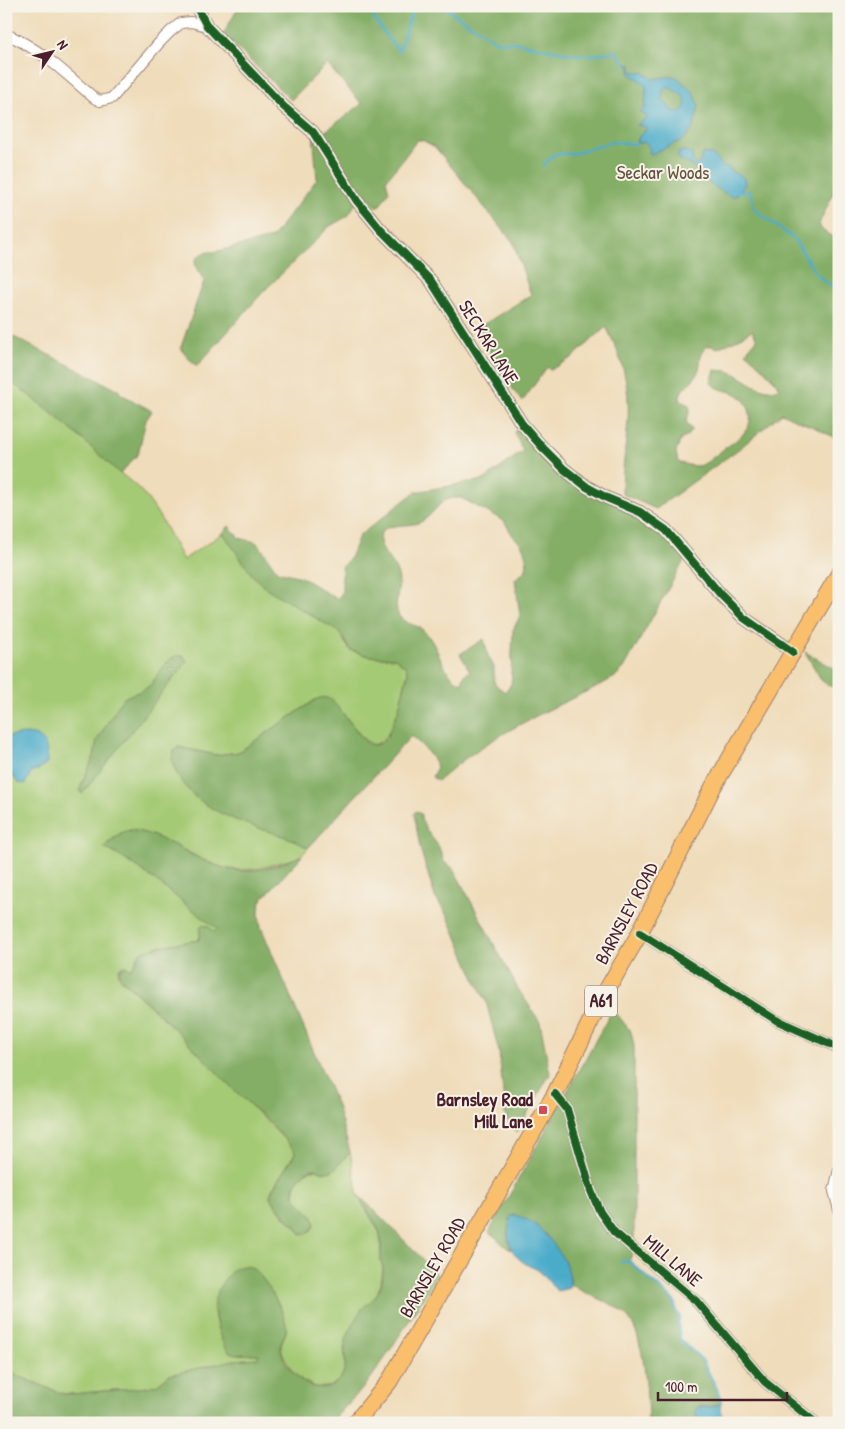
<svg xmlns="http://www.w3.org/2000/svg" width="845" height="1429" font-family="'Patrick Hand',sans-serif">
	<rect width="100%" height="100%" fill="#f7f3e8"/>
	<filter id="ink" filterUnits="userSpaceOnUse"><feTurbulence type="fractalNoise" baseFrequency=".02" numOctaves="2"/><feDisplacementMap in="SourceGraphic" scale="10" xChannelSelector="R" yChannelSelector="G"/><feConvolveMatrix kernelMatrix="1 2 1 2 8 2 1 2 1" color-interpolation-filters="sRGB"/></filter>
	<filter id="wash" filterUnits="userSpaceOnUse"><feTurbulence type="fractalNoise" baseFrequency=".0096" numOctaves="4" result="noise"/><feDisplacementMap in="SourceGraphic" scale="20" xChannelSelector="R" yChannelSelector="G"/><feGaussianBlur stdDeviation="1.12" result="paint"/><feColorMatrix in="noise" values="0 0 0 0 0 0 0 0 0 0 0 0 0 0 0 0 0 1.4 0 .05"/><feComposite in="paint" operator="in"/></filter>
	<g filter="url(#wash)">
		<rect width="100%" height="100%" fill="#efdcba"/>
		<path fill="#a5ca74" stroke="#787450" d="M6 378C44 405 78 435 112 466 121 475 133 482 141 491 159 511 170 537 183 560L223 533 293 604 313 615 339 632 350 650 369 656 395 658 406 667 408 673C401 695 398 736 374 745L364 740 334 702 315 700 239 752 216 755 178 747 173 752 195 797 229 816 292 839 308 848C299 860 291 859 278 863 217 885 200 850 148 835 143 833 135 830 130 830 120 831 111 840 104 847L138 867 218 929 214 932 208 926H201L199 940C188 942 148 946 140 953 136 958 136 965 129 969L128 967 121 966 118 972 122 980 176 1030 291 1146 295 1151 294 1155 272 1189 270 1197 284 1216 294 1224 301 1234 297 1202 294 1195 296 1183 305 1172 317 1169 321 1171H332L350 1152 358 1196 380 1233 381 1261 383 1268 381 1283 377 1294 344 1348 346 1370 338 1381 329 1387H316L303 1381 292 1371 282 1352 281 1344 286 1332 284 1317 279 1304 232 1271C225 1280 217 1291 214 1302 212 1315 221 1346 232 1353L256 1354H259L258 1358 234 1360 169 1375 158 1384 148 1387 72 1394H63L6 1371Z"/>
		<path fill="#84ae66" stroke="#676648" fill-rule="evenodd" d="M239 6H839V188L835 190 819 224 822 230 839 241V441C822 428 801 424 782 413L740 448 656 509 622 494C622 468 626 445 628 420 630 385 622 357 606 327L573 357 550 370 547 367 522 402 508 382 476 329 531 295 513 242 435 147 422 140H417L403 159 386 180 389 191 380 205 376 207 364 195 319 136 362 104 327 64 291 100 228 39 224 33ZM752 330 757 339 746 352 776 382 779 389C761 395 746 378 731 372 726 370 720 371 715 370L711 383C723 395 739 387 748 407 758 430 734 441 720 452 713 457 706 465 697 466 691 466 683 464 678 462L676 452 681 439 685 438 692 430 686 422 690 410 689 405 680 400C679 387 692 384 697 374 702 365 698 355 706 347 709 344 714 347 717 348L734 341Z
			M313 132 357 201 348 216 330 226 263 292 197 366 185 355 181 347 204 281C202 276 198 272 196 267 192 256 205 251 214 252L272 238 317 179Z
			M6 333 118 390 121 394 152 411 146 420 138 454 120 474C84 440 47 407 6 378Z
			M522 424 564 469 640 512 687 555 624 668 615 677 604 683C545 712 487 736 438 781L432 777 437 767C432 755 421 744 411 736L308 848C302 845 297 841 291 839 281 834 269 832 258 828 227 818 186 801 174 767 171 759 171 754 178 747L216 755 239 752 315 700C323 696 327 697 334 702L364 740 369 744 374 745 381 743 387 737 398 711 408 673 406 667 395 658 369 656 350 650 339 632 264 587 252 575 223 533 229 526 239 538 256 542 260 546 277 571 301 577 337 599 342 593V566L350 558 359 536 415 492 484 480 523 451 514 432ZM461 498 504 521 513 536 521 544 525 551 527 564 525 572 515 579 520 616 513 630 511 673C513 681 511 686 505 692L497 686 494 682V667L488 656 484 639 460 654 470 671 464 675 462 683C442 675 440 648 425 632 418 624 405 625 399 616 392 605 402 587 398 575 395 562 375 549 381 533 387 521 413 529 424 520 439 509 439 497 461 498Z
			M805 652 839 671V691L822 681Z
			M179 655 183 656 187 661 82 794 80 791 81 785 94 756 97 740 121 701C127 693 140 694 149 686 158 677 166 657 179 655Z
			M416 811 421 814V819L427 831 439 847 444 862 453 868 518 989 540 1022 550 1074 517 1132 508 1122 505 1114 499 1052 486 1001 477 983 448 917 435 897 420 848 414 814Z
			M131 830C172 835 203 871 246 871 265 871 284 862 302 856L263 898C257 907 259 916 261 927L337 1106 350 1152C344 1158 338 1168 331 1171 325 1174 321 1170 316 1169 305 1169 297 1178 294 1188 289 1207 333 1217 306 1234H301L294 1224 290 1222 270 1197 272 1190 294 1155 295 1151 272 1125 232 1088 176 1030 119 976V969L125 966 130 969C136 965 136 958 141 953 148 946 187 942 199 940 201 935 199 931 201 926 208 924 210 928 214 932L217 929 138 867 104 847 120 834Z
			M613 1009 631 1032 634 1046V1250L629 1261 675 1302V1310L680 1317 678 1323 680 1340 702 1360 721 1398V1403C714 1406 709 1408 701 1406L696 1414 699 1423H648C647 1395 646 1335 625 1314 610 1300 587 1296 570 1284V1277L510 1219 508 1235 511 1250C505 1248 497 1237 489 1232Z
			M358 1195 379 1215 437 1274 426 1294 385 1358 366 1385 330 1423H6V1371L63 1394H72L148 1387 158 1384 169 1375 234 1360 258 1358 259 1354H256C249 1354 237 1356 230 1352 221 1347 213 1314 214 1303 216 1290 230 1264 247 1266 262 1269 283 1310 286 1324 288 1332 282 1338 281 1345 280 1362 300 1384 315 1387 324 1389 333 1387 339 1380 351 1366 341 1352 347 1337 350 1328 356 1318 361 1310 364 1306 369 1303 372 1300 380 1293 384 1279 383 1268 383 1265 381 1264 381 1261 380 1252 383 1244 380 1235 377 1221 364 1208 358 1195Z"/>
		<path fill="#4bacca" stroke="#4a667a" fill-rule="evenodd" d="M626 64 631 65 632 72H643L653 79 673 76 678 78 693 92 699 105 693 128 683 140 651 154 649 153 650 149 645 142 636 144 640 135 648 128 637 125 648 117 640 112 645 108 646 87 640 80 630 74V68ZM666 87C677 91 691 97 683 110L676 112 672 111 668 105 664 102 662 94Z
			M685 150 692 154 693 162 696 165 699 164 703 153 714 156 723 167H729L730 170 744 178 745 184 736 196H730L707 182 706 177 703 178 695 174 696 169 678 158V153Z
			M23 734C44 734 48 743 47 763L38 770 32 771 25 784 18 783 6 767V737Z
			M515 1215C521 1217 527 1219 533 1223 548 1234 576 1269 569 1288L558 1291C550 1286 547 1277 539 1271 536 1268 530 1267 526 1264 508 1253 505 1235 511 1216Z
			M721 1403 720 1407 725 1423H699L695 1411 698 1407H712Z"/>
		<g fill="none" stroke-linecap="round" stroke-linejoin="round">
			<path stroke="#4bacca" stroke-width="2.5" d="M365 6C377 21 386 38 399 51L414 6
				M442 6 498 42H515L575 55H592L616 51 626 64
				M543 166 553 155 560 154 575 153 612 142 636 144
				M739 192 750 191 755 210 794 239 815 272 825 282 839 289
				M621 1262 629 1261 675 1302V1310L680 1317 678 1323 680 1340 702 1360 717 1389 721 1403"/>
		</g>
	</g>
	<g filter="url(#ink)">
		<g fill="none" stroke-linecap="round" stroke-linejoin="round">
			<g stroke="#9c7e72" stroke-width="12">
				<path id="minor" d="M6 34C42 50 65 73 94 98L100 101 112 98 159 43 171 31 181 23 191 22 207 26
					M640 933 776 1020 839 1048
					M555 1094 567 1109 591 1191 600 1212 614 1232 696 1301 765 1382 816 1423
					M839 1170 834 1191 839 1210"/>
			</g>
			<g stroke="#9c7e72" stroke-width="14">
				<path id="tertiary" d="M196 6 207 26 283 106 313 132 357 201 380 229 431 281 522 424 543 448 564 469 587 487 607 498 640 512 666 530 721 595 744 618 793 652"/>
			</g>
			<g stroke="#9c7e72" stroke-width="18">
				<path id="primary" d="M355 1423 389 1382 555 1094 602 998 637 938 713 787 839 574"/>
			</g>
			<use href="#minor" stroke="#fff" stroke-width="10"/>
			<use href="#tertiary" stroke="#fff" stroke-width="12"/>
			<use href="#primary" stroke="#f9bf6d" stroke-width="16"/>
			<g stroke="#f7f3e8" stroke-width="11">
				<path id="cycleway" d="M196 6 207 26 283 106 313 132 357 201 380 229 431 281 522 424 543 448 564 469 587 487 607 498 640 512 666 530 721 595 744 618 793 652
					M640 933 776 1020 839 1048
					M555 1094 567 1109 591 1191 600 1212 614 1232 696 1301 765 1382 816 1423"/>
			</g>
			<use href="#cycleway" stroke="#1b5e20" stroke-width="8"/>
		</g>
	</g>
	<rect fill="#d1495b" stroke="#f7f3e8" stroke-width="2" x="538" y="1105" width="10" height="10" rx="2.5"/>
	<g text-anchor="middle" stroke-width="4" stroke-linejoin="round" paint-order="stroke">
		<rect fill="#f7f3e8" stroke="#7e5f64" stroke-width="1" x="585" y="985.5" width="32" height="31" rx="4"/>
		<g font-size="18" font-weight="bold" fill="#4a1f2b">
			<text x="601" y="1007">A61</text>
		</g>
		<g font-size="19" fill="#655241" stroke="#f7f3e8">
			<text x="663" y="179">Seckar Woods</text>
		</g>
		<g font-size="19" fill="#4a1f2b" stroke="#f7f3e8">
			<text transform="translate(489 342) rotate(58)" y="7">SECKAR LANE</text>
			<text transform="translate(626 913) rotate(-62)" y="7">BARNSLEY ROAD</text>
			<text transform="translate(673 1260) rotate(40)" y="7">MILL LANE</text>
			<text transform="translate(432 1267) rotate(-60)" y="7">BARNSLEY ROAD</text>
		</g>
		<g font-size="19" font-weight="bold" fill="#4a1f2b" stroke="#f7f3e8" text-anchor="end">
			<text x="533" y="1106">Barnsley Road<tspan x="533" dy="22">Mill Lane</tspan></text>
		</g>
	</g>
	<rect width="845" height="1429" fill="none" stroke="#f7f3e8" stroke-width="25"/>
	<g transform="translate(52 52) rotate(55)" stroke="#f7f3e8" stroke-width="4" paint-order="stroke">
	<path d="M0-4L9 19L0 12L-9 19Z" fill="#4a1f2b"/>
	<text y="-8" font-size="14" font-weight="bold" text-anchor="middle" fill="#4a1f2b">N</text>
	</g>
	<path d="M658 1392v8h129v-8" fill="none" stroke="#4a1f2b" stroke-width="2.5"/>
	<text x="665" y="1392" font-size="15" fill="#4a1f2b" stroke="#f7f3e8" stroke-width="4" paint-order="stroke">100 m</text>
</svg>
